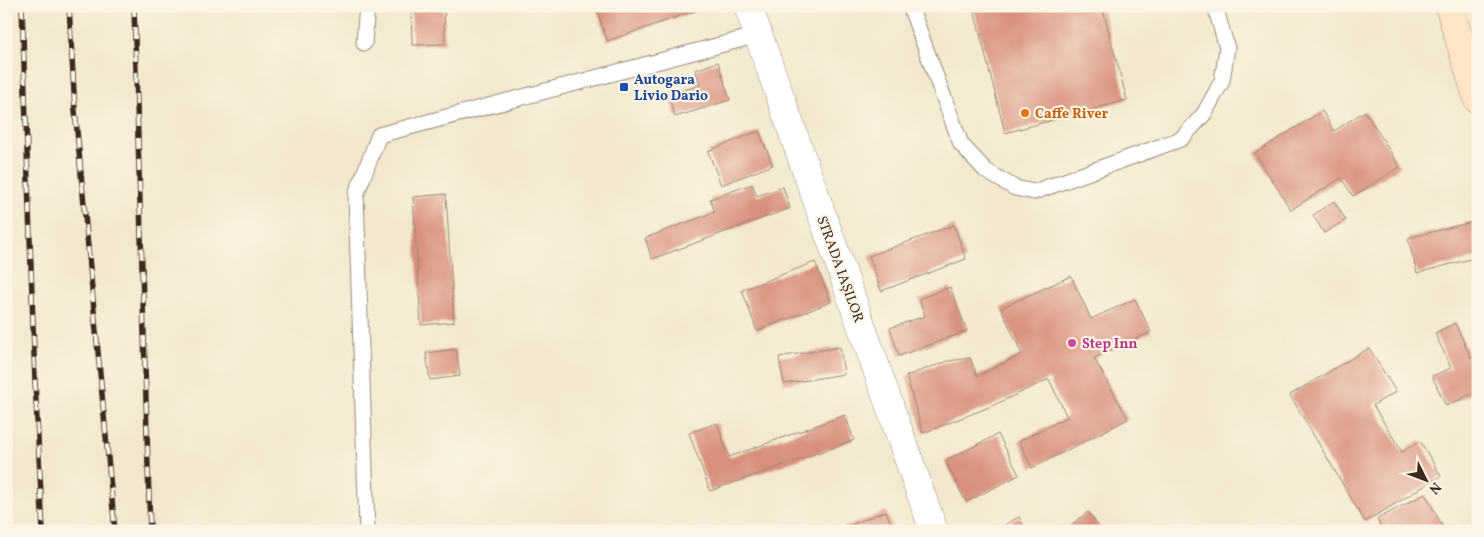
<svg xmlns="http://www.w3.org/2000/svg" width="1484" height="537" font-family="Vollkorn,serif">
	<rect width="100%" height="100%" fill="#fcf5e5"/>
	<filter id="ink" filterUnits="userSpaceOnUse"><feTurbulence type="fractalNoise" baseFrequency=".02" numOctaves="2"/><feDisplacementMap in="SourceGraphic" scale="10" xChannelSelector="R" yChannelSelector="G"/><feConvolveMatrix kernelMatrix="1 2 1 2 8 2 1 2 1" color-interpolation-filters="sRGB"/></filter>
	<filter id="wash" filterUnits="userSpaceOnUse"><feTurbulence type="fractalNoise" baseFrequency=".0096" numOctaves="4" result="noise"/><feDisplacementMap in="SourceGraphic" scale="20" xChannelSelector="R" yChannelSelector="G"/><feGaussianBlur stdDeviation="1.12" result="paint"/><feColorMatrix in="noise" values="0 0 0 0 0 0 0 0 0 0 0 0 0 0 0 0 0 1.4 0 .05"/><feComposite in="paint" operator="in"/></filter>
	<g filter="url(#wash)">
		<rect width="100%" height="100%" fill="#f3e8cd"/>
		<g id="blocks">
			<path fill="#d8907c" d="M411 6H444L445 44 412 45Z
				M596 6H703L704 8 607 41Z
				M973 6H1102L1127 100 1005 133Z
				M718 62 730 100 675 117 668 95 700 85 695 70Z
				M1322 111 1334 131 1365 111 1400 167 1353 196 1341 178 1291 210 1255 153Z
				M759 131 773 165 721 185 708 151Z
				M752 184 757 196 783 187 790 208 652 259 645 238 715 212 710 199Z
				M446 194 454 322 421 325 413 197Z
				M1334 201 1346 220 1324 233 1313 215Z
				M1476 221 1478 257 1417 273 1408 238Z
				M954 225 966 259 881 291 869 256Z
				M815 262 831 302 757 331 742 290Z
				M1071 276 1091 319 1135 299 1151 332 1094 358 1128 419 1032 468 1019 441 1067 417 1049 379 992 406 923 433 906 376 948 361 970 358 977 376 1022 354 1001 308Z
				M950 287 967 331 899 356 890 328 925 316 919 299Z
				M1455 323 1471 358 1478 355V391L1446 406 1432 376 1451 368 1435 333Z
				M840 347 844 374 784 384 779 357Z
				M1369 348 1396 392 1373 405 1402 452 1420 441 1441 476 1365 522 1290 395Z
				M456 349 460 376 430 380 426 353Z
				M845 415 854 440 710 491 689 433 717 423 729 457Z
				M998 434 1019 475 966 502 945 461Z
				M1425 494 1445 531H1383L1377 519Z
				M886 511 894 531H844L843 528Z
				M1088 512 1102 531H1063Z
				M1019 517 1026 531H994Z"/>
		</g>
	</g>
	<g filter="url(#ink)">
		<use href="#blocks" fill-opacity="0" stroke="#978976" stroke-width="1"/>
		<g fill="none" stroke-linecap="round" stroke-linejoin="round">
			<g stroke="#978976" stroke-width="17">
				<path id="service" d="M910 6 961 144 986 171 1015 188 1034 192 1181 139 1204 114 1222 81 1227 48 1215 6
					M364 43 367 6
					M367 531 356 195 379 135 758 35"/>
			</g>
			<g stroke="#978976" stroke-width="29">
				<path id="tertiary" d="M748 6 934 531"/>
			</g>
			<g stroke="#978976" stroke-width="29">
				<path id="secondary" d="M1449 6 1478 100"/>
			</g>
			<use href="#service" stroke="#fff" stroke-width="15"/>
			<use href="#tertiary" stroke="#fff" stroke-width="28"/>
			<use href="#secondary" stroke="#fde5c5" stroke-width="28"/>
			<g stroke="#3b2a1e" stroke-width="5.5">
				<path id="rail" d="M22 6 35 382 43 531
					M69 6 75 110 115 531
					M134 6 150 531"/>
			</g>
			<use href="#rail" stroke="#fcf5e5" stroke-width="4" stroke-dasharray="11" stroke-linecap="butt"/>
		</g>
	</g>
	<rect fill="#1a4fb4" stroke="#fcf5e5" stroke-width="2" x="619" y="82" width="10" height="10" rx="2.5"/>
	<circle fill="#e8710a" stroke="#fcf5e5" stroke-width="2" cx="1025" cy="113" r="5"/>
	<circle fill="#d1479c" stroke="#fcf5e5" stroke-width="2" cx="1072" cy="343" r="5"/>
	<g text-anchor="middle" stroke-width="4.5" stroke-linejoin="round" paint-order="stroke">
		<g font-size="14" font-weight="bold" fill="#164399" stroke="#fcf5e5" text-anchor="start">
			<text x="634" y="84">Autogara<tspan x="634" dy="16">Livio Dario</tspan></text>
		</g>
		<g font-size="14" font-weight="bold" fill="#c56008" stroke="#fcf5e5" text-anchor="start">
			<text x="1035" y="118">Caffe River</text>
		</g>
		<g font-size="14" fill="#3b2a1e" stroke="#fcf5e5">
			<text transform="translate(841 269) rotate(70)" y="5">STRADA IAȘILOR</text>
		</g>
		<g font-size="14" font-weight="bold" fill="#b23c85" stroke="#fcf5e5" text-anchor="start">
			<text x="1082" y="348">Step Inn</text>
		</g>
	</g>
	<rect width="1484" height="537" fill="none" stroke="#fcf5e5" stroke-width="25"/>
	<g transform="translate(1426 480) rotate(132)" stroke="#fcf5e5" stroke-width="4" paint-order="stroke">
	<path d="M0-4L9 19L0 12L-9 19Z" fill="#3b2a1e"/>
	<text y="-8" font-size="14" font-weight="bold" text-anchor="middle" fill="#3b2a1e">N</text>
	</g>
</svg>
